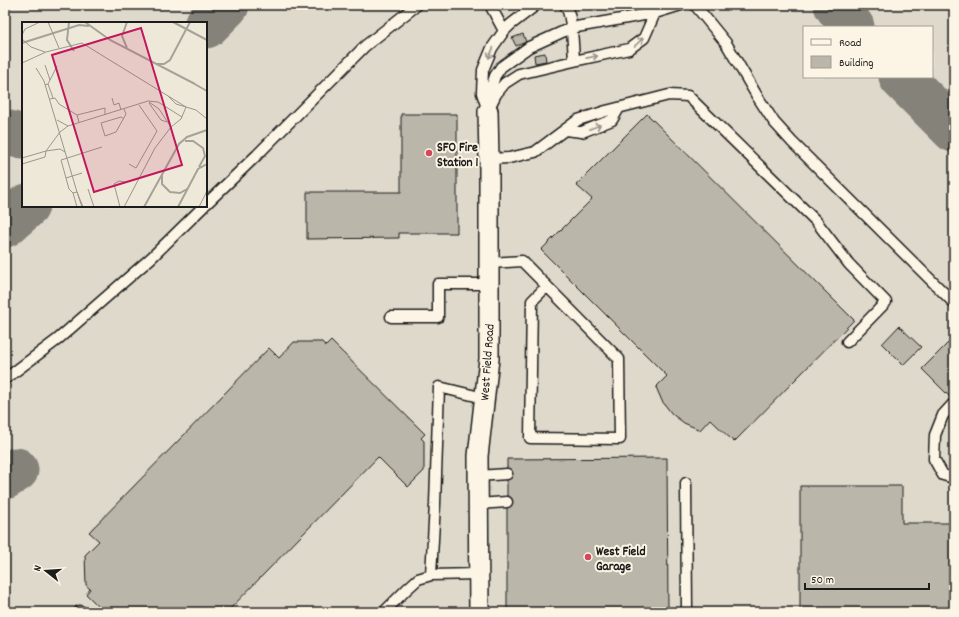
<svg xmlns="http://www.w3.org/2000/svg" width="959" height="617" font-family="Dekko,sans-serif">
	<rect width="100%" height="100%" fill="#eee8d9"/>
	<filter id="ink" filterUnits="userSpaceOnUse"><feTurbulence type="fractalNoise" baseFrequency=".025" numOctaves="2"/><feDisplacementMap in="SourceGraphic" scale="8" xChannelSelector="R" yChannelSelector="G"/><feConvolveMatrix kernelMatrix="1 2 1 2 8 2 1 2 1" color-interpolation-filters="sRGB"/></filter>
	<g filter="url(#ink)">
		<path fill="#ded9cb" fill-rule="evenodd" d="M5 5H954V612H5ZM23 23H206V206H23ZM804 27H932V77H804Z"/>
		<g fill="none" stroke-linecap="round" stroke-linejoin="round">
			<path stroke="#85827a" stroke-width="45" d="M836 5 852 27
				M206 26 227 5
				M901 77 954 130
				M5 132 23 137
				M5 225 27 206
				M5 477 16 470"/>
		</g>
		<path fill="#bab6aa" stroke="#1c1c1c" d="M523 34 526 42 516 46 512 38Z
			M545 53 546 61 535 63 534 55Z
			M401 114H457V233H399V238L307 239V192H401Z
			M647 114 854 320 734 442 710 419 700 430 684 423 672 414 662 401 656 387 667 376 541 250 592 199 576 185Z
			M899 326 921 347 903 365 882 344Z
			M331 341 425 434 421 438 424 441V471L408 487 378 457 227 612H104L86 594 90 589 86 585 85 555 99 541 89 532 269 348 279 358 294 342H322L326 346Z
			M948 343 954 348V401L922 369Z
			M667 458 668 612H507V459Z
			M800 486H902V523H954V612H800Z"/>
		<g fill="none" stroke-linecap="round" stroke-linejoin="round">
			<g stroke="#1c1c1c" stroke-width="13">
				<path id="lane" d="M490 5 504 31
					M565 5C573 17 573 46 574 61
					M695 5 726 43 757 96 774 122 792 142 954 303
					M491 104 496 94 505 83 519 74 574 61 629 49 644 38 655 13
					M487 108 482 93 483 70 492 48 504 31 510 25 536 5
					M488 111 492 85 495 76 501 67 529 47 571 28 655 13 681 5
					M565 130 582 132 612 120 619 108
					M489 159 509 158 535 152 578 120 606 111 669 95 688 96 816 221 849 264 886 302 847 342
					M206 204 257 155 365 46 417 5
					M489 263 522 261 619 359 620 439 530 438 532 301 547 286
					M391 317H438V284H489
					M5 379 57 340 151 258 204 206
					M954 403 943 415 935 435 934 459 943 475 954 478
					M478 476 507 474
					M686 483 687 612
					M478 504 507 502
					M479 574 431 575 435 504 439 387 484 398
					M80 611 82 612
					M384 612 407 589 418 579 431 575"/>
			</g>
			<g stroke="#1c1c1c" stroke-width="22">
				<path id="street" d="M479 612 478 456 489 359V159L488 111"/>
			</g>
			<use href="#lane" stroke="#fcf5e5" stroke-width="10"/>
			<use href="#street" stroke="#fcf5e5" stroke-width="19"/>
		</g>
		<defs><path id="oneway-shaft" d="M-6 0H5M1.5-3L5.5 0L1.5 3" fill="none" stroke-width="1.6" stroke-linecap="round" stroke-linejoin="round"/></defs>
		<g stroke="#97938b">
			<use href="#oneway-shaft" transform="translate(639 42) rotate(-44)"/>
			<use href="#oneway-shaft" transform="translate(491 53) rotate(114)"/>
			<use href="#oneway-shaft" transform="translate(592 57) rotate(-11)"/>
			<use href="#oneway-shaft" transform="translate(595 127) rotate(-22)"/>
		</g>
	</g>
	<g fill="#d1495b" stroke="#fcf5e5" stroke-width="1.5">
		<circle cx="429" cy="153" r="4"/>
		<circle cx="588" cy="557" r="4"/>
	</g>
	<g text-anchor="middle" stroke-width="4" stroke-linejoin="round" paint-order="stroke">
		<g font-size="13" font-weight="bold" fill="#1c1c1c" stroke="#fcf5e5" text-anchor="start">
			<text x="437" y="151">SFO Fire<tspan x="437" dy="15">Station 1</tspan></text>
			<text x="596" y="555">West Field<tspan x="596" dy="15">Garage</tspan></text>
		</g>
		<g font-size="13" fill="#1c1c1c" stroke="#fcf5e5">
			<text transform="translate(486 362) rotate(-86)" y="5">West Field Road</text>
		</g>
	</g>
	<g transform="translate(22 22)">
		<rect width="185" height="185" fill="#eee8d9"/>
		<path fill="none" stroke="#a7a299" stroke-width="2" d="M47 0 45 18 52 29M63 0 88 18 173 62M105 0 100 14 105 26M151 0 185 18M0 21 57 3 67 4M135 42H142L148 38 168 0M169 60 185 69M163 119H171L181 126 183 134 177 145M140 152V162L148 170 158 171 165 167M122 185 157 122 165 115 185 108M156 185 176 147 185 142"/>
		<path fill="none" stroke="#9a968d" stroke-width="1" d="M26 0 37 26M0 13 3 7 18 0M0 17 9 25 23 30M0 41 24 30 60 21 164 85M23 43 28 58M14 46 22 59 55 170 51 171 55 185M26 62 31 76M23 63 26 62 35 44M145 73 154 82 174 88 185 97M90 76 92 83 97 81 99 88M28 77 33 76 37 82 55 93M127 80 137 87 149 105M127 81 139 98 145 100M102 97 99 95 79 101 83 114 94 110 104 92 102 87M35 98 46 104M57 100 55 93 83 86V93M0 136 24 129 38 110 46 104 126 79 136 80 160 95M0 142 23 135 24 129 38 127 43 130M107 142 114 146 135 109 117 83M44 156 60 151M66 167 72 185M51 171 47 167 39 138 80 125M60 185 55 170 61 185M98 185 92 162 97 159 103 160M102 185 133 126 149 105 159 97 164 85M177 185 185 169"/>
		<path fill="#c2185b" fill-opacity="0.15" stroke="#c2185b" stroke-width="2" d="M119 6 160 143 72 170 30 33Z"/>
		<rect width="185" height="185" fill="none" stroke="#1c1c1c" stroke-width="2"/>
	</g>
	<rect width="959" height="617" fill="none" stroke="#fcf5e5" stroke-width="20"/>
	<rect x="10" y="10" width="939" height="597" fill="none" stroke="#1c1c1c" stroke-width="1.5" filter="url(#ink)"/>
	<rect x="803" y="26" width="130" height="52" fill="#fcf5e5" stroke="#a29e95"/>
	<rect x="811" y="39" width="20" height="6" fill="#fcf5e5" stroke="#a29e95"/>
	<text x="839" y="46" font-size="12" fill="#1c1c1c">Road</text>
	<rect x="811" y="56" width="20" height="12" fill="#bab6aa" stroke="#a29e95"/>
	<text x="839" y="66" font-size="12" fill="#1c1c1c">Building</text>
	<g transform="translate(46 571) rotate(287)" stroke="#fcf5e5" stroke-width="3" paint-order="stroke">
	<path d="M0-3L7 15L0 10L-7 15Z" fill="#1c1c1c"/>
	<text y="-6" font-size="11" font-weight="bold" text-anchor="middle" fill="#1c1c1c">N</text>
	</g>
	<path d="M805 583v6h124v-6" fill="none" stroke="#1c1c1c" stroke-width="2"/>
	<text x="811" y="583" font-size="12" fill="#1c1c1c" stroke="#fcf5e5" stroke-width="3" paint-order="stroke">50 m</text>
</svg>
